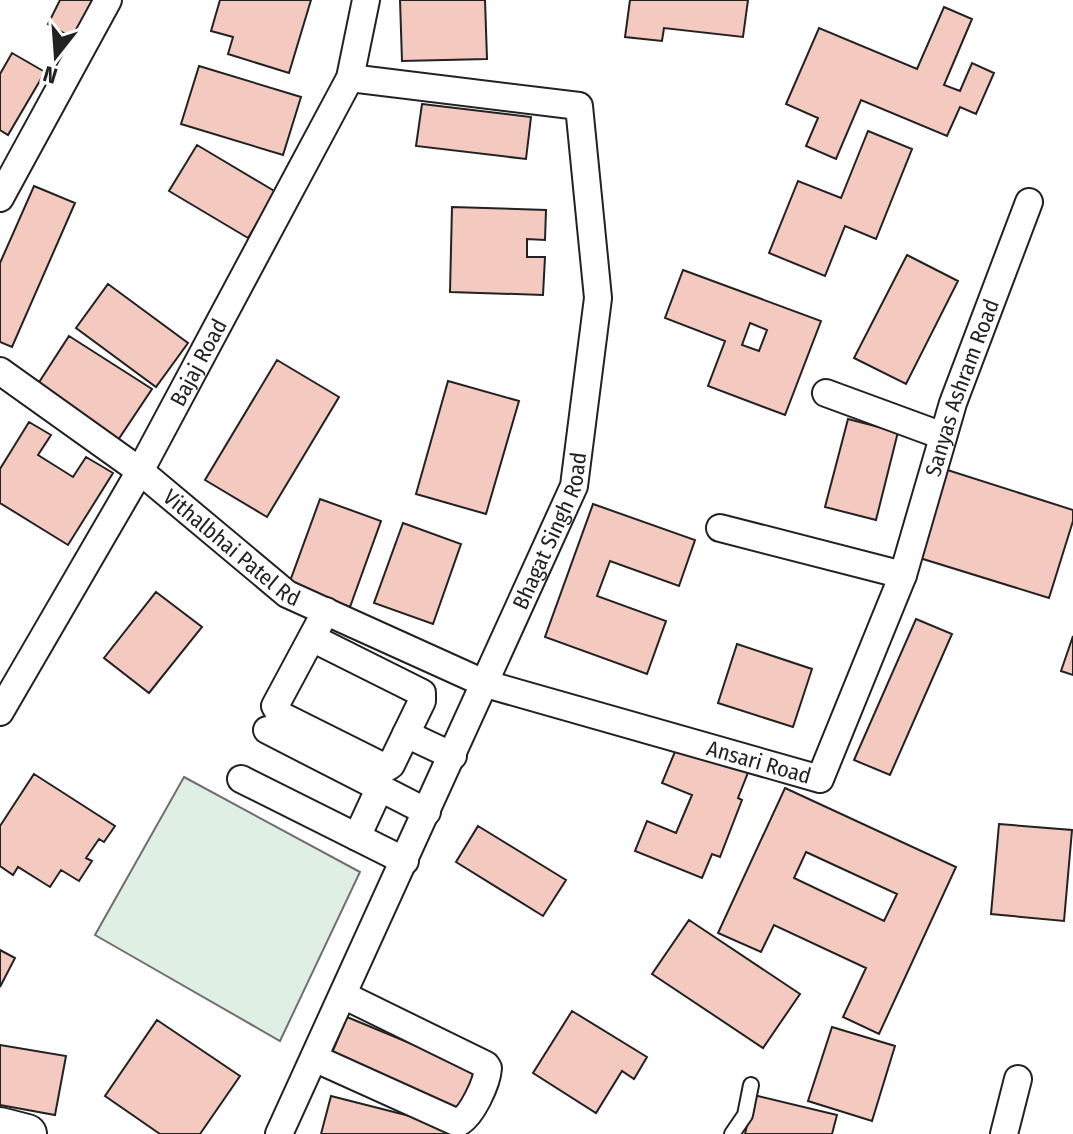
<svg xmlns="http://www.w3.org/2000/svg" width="1073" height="1134" font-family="'Fira Sans Condensed',sans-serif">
	<rect width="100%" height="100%" fill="#fff"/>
	<path fill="#e0efe3" stroke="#6f6f6f" stroke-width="2" d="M184 777 360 872 280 1041 95 935Z"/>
	<path fill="#f3c9c0" stroke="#222" stroke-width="2" fill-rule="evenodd" d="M60 0H100L78 41 48 24Z
		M220 0H311L289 73 228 54 233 37 211 31Z
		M400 0H485L487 59 402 61Z
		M630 0H748L743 37 664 28 662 41 625 37Z
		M944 7 972 19 944 85 960 91 972 63 994 73 976 114 960 107 947 136 861 100 836 159 806 146 818 118 786 104 819 28 917 69Z
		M12 53 45 72 8 135 0 130V74Z
		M199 66 301 97 283 155 181 124Z
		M422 104 531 117 526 159 416 146Z
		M868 131 912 149 876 239 845 226 825 276 769 253 798 181 841 198Z
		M197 145 276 192 248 238 169 191Z
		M34 186 75 203 12 347 0 342V263Z
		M452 207 546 210 545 240 527 239V257H545L543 295 450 292Z
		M907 255 958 281 906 384 854 358Z
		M683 270 821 321 785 415 708 386 725 341 665 318ZM750 323 767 330 759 351 742 345Z
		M108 284 188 343 156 387 76 328Z
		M69 336 152 389 118 440 36 387Z
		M277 360 339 397 267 517 205 480Z
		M448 381 519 401 486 514 416 494Z
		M848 419 898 432 876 520 825 507Z
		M29 422 51 435 38 455 73 477 86 457 113 473 68 545 0 503V469Z
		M938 467 1073 510V521L1049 598 910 555Z
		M320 499 381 521 350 607 289 584Z
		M593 504 695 540 679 586 610 561 597 596 666 621 647 674 545 637Z
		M403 523 461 544 433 624 374 603Z
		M156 592 202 627 149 693 104 658Z
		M916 619 952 634 890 775 854 760Z
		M1073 636V675L1061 671Z
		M737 644 812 669 793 727 718 703Z
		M679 742 749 770 738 798 742 800 720 857 712 854 702 878 635 851 647 821 676 833 692 795 662 783Z
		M34 774 115 826 104 842 99 839 86 858 92 861 79 881 61 870 50 887 18 867 13 875 0 866V826Z
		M785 788 956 867 879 1034 843 1017 866 968 774 925 761 952 718 933ZM806 852 897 894 884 921 794 878Z
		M999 824 1072 830 1064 921 991 914Z
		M478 826 566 880 543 916 456 862Z
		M689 920 800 994 763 1048 652 974Z
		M0 950 15 958 0 987Z
		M572 1011 647 1057 634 1079 622 1071 596 1113 533 1073Z
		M347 1017 482 1073 464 1116 329 1060Z
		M157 1020 240 1076 200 1134H160L105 1096Z
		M832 1027 895 1046 872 1121 808 1101Z
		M0 1045 66 1056 55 1115 0 1105Z
		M754 1095 837 1115 832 1134H745Z
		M331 1096 453 1127 451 1134H321Z"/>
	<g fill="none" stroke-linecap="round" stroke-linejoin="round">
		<g stroke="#222" stroke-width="18">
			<path id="lane" d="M732 1134 745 1115 751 1085"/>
		</g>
		<g stroke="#222" stroke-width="30">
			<g id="street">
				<path d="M0 198 108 0"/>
				<path id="s1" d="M0 371 140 471 287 594 486 684 820 779 903 575 953 403 1029 202"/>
				<path d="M826 393 943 436"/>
				<path d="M720 528 903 575"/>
				<path d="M312 638 422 693V701L391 765 386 768 280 715 275 706 326 611"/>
				<path id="s2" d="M0 712 140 471 350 78 366 0"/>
				<path d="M267 730 427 812"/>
				<path d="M406 734 453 756"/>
				<path d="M241 779 405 861"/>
				<path d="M357 837 380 787"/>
				<path d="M314 1058 458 1123C472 1116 487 1083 488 1068L486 1065 343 995"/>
				<path id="s3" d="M279 1134 574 486 598 298 579 106 350 78"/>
				<path d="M1004 1134 1018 1079"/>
			</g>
		</g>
		<g stroke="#222" stroke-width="42">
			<path id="secondary" d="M0 1127 27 1134"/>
		</g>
		<use href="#lane" stroke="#fff" stroke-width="14"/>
		<use href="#street" stroke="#fff" stroke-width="26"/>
		<use href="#secondary" stroke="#fff" stroke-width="38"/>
	</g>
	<g text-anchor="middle" stroke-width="6" stroke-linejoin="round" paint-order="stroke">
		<g font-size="22" fill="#222" stroke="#fff">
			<text dy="8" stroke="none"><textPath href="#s2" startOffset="402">Bajaj Road</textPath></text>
			<text dy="8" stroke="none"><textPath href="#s1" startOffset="1346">Sanyas Ashram Road</textPath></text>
			<text dy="8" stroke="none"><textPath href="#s3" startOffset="662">Bhagat Singh Road</textPath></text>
			<text dy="8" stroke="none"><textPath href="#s1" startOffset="292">Vithalbhai Patel Rd</textPath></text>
			<text dy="8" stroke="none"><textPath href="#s1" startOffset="866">Ansari Road</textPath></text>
		</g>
	</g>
	<g transform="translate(56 56) rotate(197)" stroke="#ffffff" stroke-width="6" paint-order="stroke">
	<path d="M0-6L14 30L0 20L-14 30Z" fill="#222222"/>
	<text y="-12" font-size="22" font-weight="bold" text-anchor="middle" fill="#222222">N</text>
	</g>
</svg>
